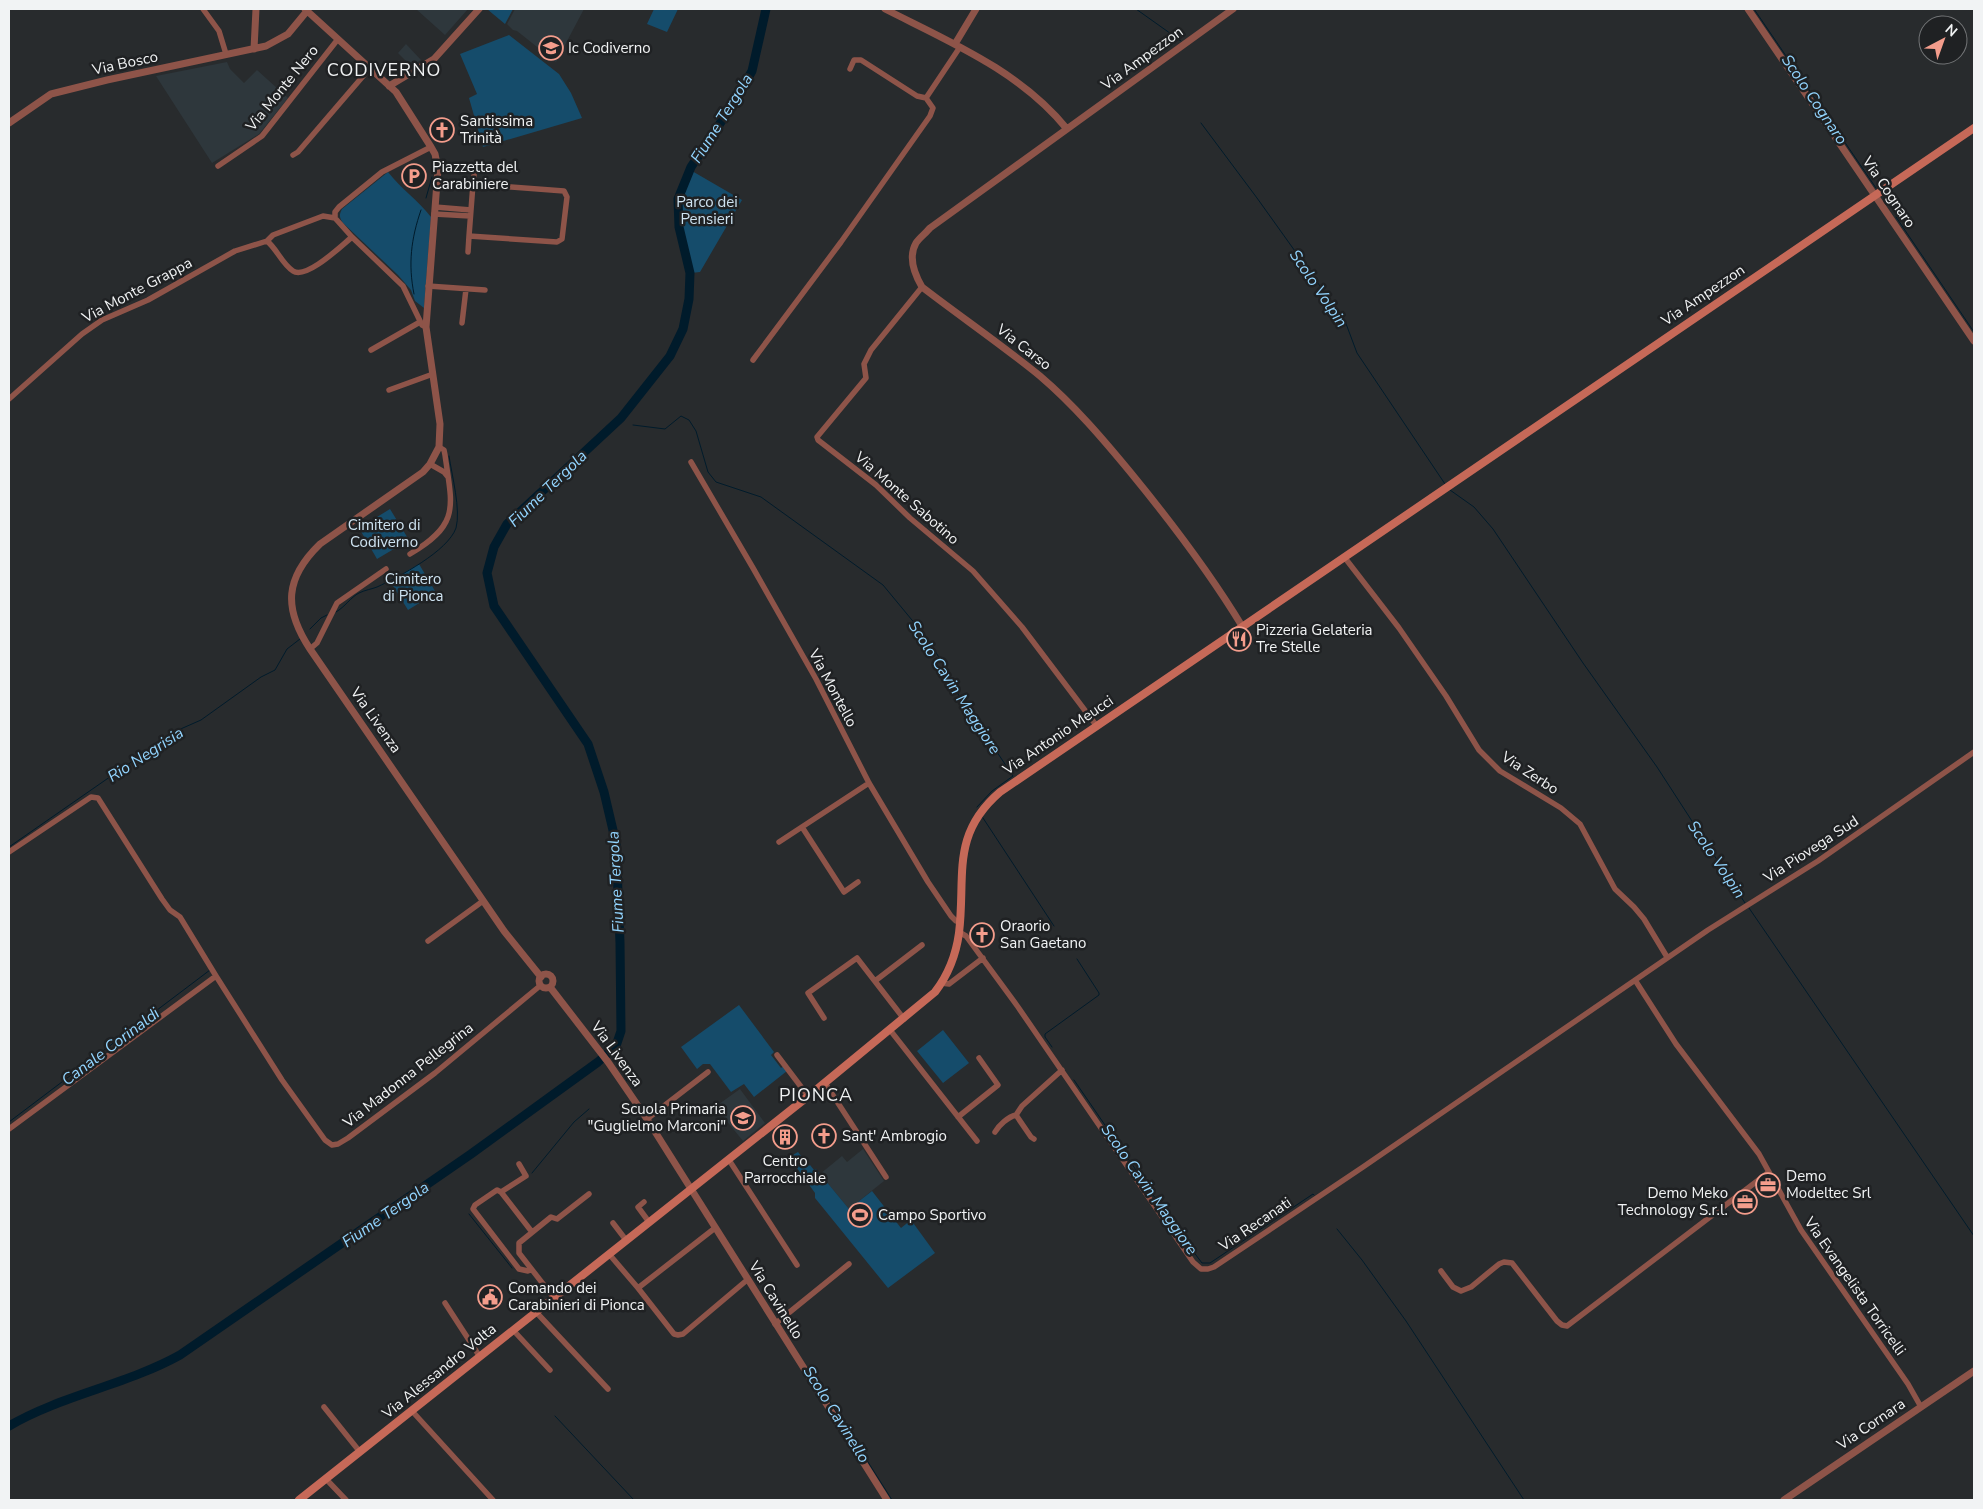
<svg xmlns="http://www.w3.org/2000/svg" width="1983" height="1509" font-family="'Nunito Sans',sans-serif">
	<rect width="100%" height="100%" fill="#282b2d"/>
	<path fill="#2e373c" d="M416 9H468L445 35Z
		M515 9H584L556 62 517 31 513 30 507 24Z
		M406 44 421 60 411 66 398 53Z
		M227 62 230 69 244 83 257 70 288 98 259 134 212 163 156 76Z
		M740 1089 765 1123 743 1141 721 1114 724 1111 719 1104Z
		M863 1149 884 1181 849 1209 820 1174 842 1156 847 1162Z"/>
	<path fill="#154c6b" d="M487 9H513L505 24Z
		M654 9H678L667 32 647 24Z
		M509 35 559 74 571 93 582 118 483 147 469 98 477 94 460 54Z
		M692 171 742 200 700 272 691 273 681 227V198Z
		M388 172C401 189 418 200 431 217L424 308 415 301 411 290 398 275 343 223C339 217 339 215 342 209Z
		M390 509 409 540 377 559 359 528Z
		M419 564 435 591 434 594 408 610 390 581Z
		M739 1005 774 1052 771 1055 781 1068 784 1066 787 1071 754 1097 744 1084 731 1092 710 1064H703L697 1069 681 1047Z
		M943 1030 969 1063 943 1083 917 1051Z
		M798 1152 809 1166 810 1165 814 1170 816 1169 849 1209 872 1191 901 1228 911 1220 935 1253 888 1288 815 1198V1193L789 1157Z"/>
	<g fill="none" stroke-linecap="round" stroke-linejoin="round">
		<path stroke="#001b2b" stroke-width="1" d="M1136 9 1181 41
			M1754 9 1876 188
			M1201 123 1257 198 1345 321 1357 353 1445 484
			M426 198 432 177
			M1896 217 1974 332
			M414 294C408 264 411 239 421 210
			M621 418 623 419
			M633 425 665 429 681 416 689 420 696 431 708 472 716 482 761 497 883 585 926 637 942 662 956 691 1013 776 992 791 977 807
			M1450 490 1474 507 1493 529 1583 663 1657 767 1745 903
			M336 612C345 607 351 597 359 593 365 590 372 589 377 587 399 577 448 551 456 528 461 510 452 476 449 456
			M310 629 321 618 327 615
			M983 818 1054 926
			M9 847 176 731 201 720 261 677 275 670 287 649 300 639
			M1749 908 1974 1236
			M1052 1047 1045 1037V1034L1099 995V993L1077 959
			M609 1053 611 1055
			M621 1068 627 1081
			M1074 1080 1180 1234 1202 1263H1210L1313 1194 1314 1195
			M9 1122 210 970
			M532 1173 574 1122 589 1109
			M469 1214 512 1268
			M1337 1229 1362 1260 1406 1321 1524 1500
			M830 1402 892 1500
			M555 1416 634 1500"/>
		<path stroke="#001b2b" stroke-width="9" d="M9 1426C62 1395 126 1385 180 1355L471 1154 598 1062 616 1046 621 1031 620 943 616 843 604 792 588 744 494 606 487 573 494 547 507 524 621 418 670 356 683 329 689 299 690 273 679 227 678 199 691 167 737 98 752 71 766 9"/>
		<path stroke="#8e5449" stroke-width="5.5" d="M203 9 219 31 226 54
			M850 69 854 60H861L917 96 926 98
			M293 155 298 152 370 68
			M218 166 262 136 338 39
			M473 184 564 191 567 197 562 239 557 242 469 236Z
			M473 184 475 167
			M435 207 471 210
			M434 214 470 216
			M335 218 352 237 403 286 422 325 426 327
			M335 218V212L339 207 382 172 431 147
			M267 241C277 249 282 264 293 271 306 280 341 246 352 237
			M468 252 469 236
			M428 286 485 290
			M922 287 871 350 864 364 866 378 817 437 818 440 876 485 910 518 973 571 1022 627 1096 725
			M462 323 466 289
			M371 350 420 322
			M753 360 841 242 930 116 933 108 926 98 960 47
			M389 390 433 374
			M9 399 82 334 102 320 148 300 235 251 267 241 273 235 323 216 335 218
			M691 462 753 568 816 679 869 783 928 882 951 916 956 921H960
			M430 464 444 472 448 477
			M410 554C461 524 452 506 445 455L444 450 439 447
			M1345 558 1399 628 1446 696 1479 750 1500 771 1561 808 1580 824 1615 889 1634 907 1644 919 1667 957
			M310 649 317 643 337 603 386 569
			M802 827 844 892 858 882
			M779 842 869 783
			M9 852 91 797 98 798 162 899 170 910 180 917 216 976 9 1129
			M959 932 966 936 1018 1007 1193 1262 1201 1269H1208L1214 1267 1363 1167 1708 930 1818 861 1974 752
			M428 941 483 901
			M216 976 282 1080 325 1140 332 1145 338 1144 348 1138 435 1073 541 985
			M1635 980 1676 1044 1759 1154 1801 1230 1908 1384 1921 1407
			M875 981 922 945
			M941 983 949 984 983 958
			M824 1018 808 993 857 958 904 1019
			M890 1030 977 1141
			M777 1055 808 1096
			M825 1083 886 1177
			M1016 1115 1031 1137 1034 1139
			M958 1117 998 1085 979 1058
			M647 1119 708 1072
			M995 1132C999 1125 1008 1117 1016 1115L1022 1106 1062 1070
			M729 1160 797 1265
			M519 1164 526 1176 501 1192 532 1232
			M501 1192 497 1190 475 1205 473 1209 519 1269 528 1271 531 1269
			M644 1202 638 1207 649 1222
			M613 1223 626 1240
			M609 1254 638 1288 715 1228
			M1441 1271 1453 1287 1461 1291 1471 1287 1499 1264 1504 1262 1512 1263 1557 1321 1562 1325 1567 1326 1769 1172
			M638 1288 674 1334 678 1335 683 1334 747 1280
			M554 1298 519 1253V1243L551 1217 557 1219 589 1194
			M445 1303 480 1357
			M536 1312 608 1389
			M775 1324 849 1264
			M513 1330 550 1370
			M324 1407 360 1452
			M412 1411 493 1500
			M326 1479 346 1500"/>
		<path stroke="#8e5449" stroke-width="7" d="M305 9 396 92 431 147 435 154 438 169 426 327 440 424 439 447 430 464 423 472 320 544C285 578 283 608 310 649L504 931 541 977
			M885 9C950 42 1020 71 1067 129
			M1233 9 930 228C926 233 919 238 916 243 908 257 915 275 922 287 961 317 1002 345 1040 376 1074 405 1103 439 1131 473 1172 523 1208 570 1242 626
			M1748 9 1974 341
			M955 44 976 9
			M254 49 256 9
			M389 86 434 59 479 9
			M9 123 51 94 107 80 266 46 288 34 307 11
			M539 981a7 7 0 1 1 14 0a7 7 0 1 1-14 0Z
			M550 987 608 1062 647 1119 887 1500
			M1784 1500 1974 1371"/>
		<path stroke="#c66958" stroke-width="8" d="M299 1500 816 1090 935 992C948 975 956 955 959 933 966 876 950 835 1000 792L1974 128"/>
	</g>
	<defs>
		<g id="school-ring" transform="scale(1.25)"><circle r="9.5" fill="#1f2123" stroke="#f49d8c" stroke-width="1.5"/><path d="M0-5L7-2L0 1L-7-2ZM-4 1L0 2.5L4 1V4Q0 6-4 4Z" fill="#f49d8c"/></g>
		<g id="church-ring" transform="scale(1.25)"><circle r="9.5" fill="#1f2123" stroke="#f49d8c" stroke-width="1.5"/><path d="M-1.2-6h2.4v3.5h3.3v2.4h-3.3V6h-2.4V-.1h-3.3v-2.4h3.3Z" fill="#f49d8c"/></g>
		<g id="parking-ring" transform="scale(1.25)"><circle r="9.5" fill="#1f2123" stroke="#f49d8c" stroke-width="1.5"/><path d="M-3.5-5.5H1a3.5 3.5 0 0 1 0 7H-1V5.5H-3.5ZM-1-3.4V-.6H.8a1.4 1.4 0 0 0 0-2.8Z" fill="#f49d8c"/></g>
		<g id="restaurant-ring" transform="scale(1.25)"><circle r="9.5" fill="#1f2123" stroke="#f49d8c" stroke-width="1.5"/><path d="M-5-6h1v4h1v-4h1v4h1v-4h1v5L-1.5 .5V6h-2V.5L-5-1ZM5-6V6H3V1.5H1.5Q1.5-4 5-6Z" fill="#f49d8c"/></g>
		<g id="building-ring" transform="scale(1.25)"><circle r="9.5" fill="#1f2123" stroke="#f49d8c" stroke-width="1.5"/><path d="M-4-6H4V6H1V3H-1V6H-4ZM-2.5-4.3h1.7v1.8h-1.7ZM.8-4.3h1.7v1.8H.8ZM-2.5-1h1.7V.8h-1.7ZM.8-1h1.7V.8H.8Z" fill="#f49d8c"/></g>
		<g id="office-ring" transform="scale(1.25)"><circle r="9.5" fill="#1f2123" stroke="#f49d8c" stroke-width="1.5"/><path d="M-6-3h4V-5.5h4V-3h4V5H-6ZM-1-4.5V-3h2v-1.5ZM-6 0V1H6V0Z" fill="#f49d8c"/></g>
		<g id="stadium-ring" transform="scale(1.25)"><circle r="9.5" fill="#1f2123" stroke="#f49d8c" stroke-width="1.5"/><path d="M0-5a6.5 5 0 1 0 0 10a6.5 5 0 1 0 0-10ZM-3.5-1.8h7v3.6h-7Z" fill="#f49d8c"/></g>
		<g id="civic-ring" transform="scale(1.25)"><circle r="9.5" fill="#1f2123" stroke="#f49d8c" stroke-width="1.5"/><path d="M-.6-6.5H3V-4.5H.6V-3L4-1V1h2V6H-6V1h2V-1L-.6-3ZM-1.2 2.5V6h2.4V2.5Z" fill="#f49d8c"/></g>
	</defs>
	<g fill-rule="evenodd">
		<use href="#school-ring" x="551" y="48"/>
		<use href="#church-ring" x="442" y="130"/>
		<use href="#parking-ring" x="414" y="176"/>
		<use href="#restaurant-ring" x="1239" y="639"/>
		<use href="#church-ring" x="982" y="935"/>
		<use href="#school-ring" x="743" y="1118"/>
		<use href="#church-ring" x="824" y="1136"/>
		<use href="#building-ring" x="785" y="1137"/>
		<use href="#office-ring" x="1768" y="1185"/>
		<use href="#office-ring" x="1745" y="1202"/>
		<use href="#stadium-ring" x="860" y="1215"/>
		<use href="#civic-ring" x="490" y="1297"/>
	</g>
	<g text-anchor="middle" stroke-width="5" stroke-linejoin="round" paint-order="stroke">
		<g font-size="15" fill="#f1f3f4" stroke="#1f2123" text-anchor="start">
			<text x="568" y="53">Ic Codiverno</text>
			<text x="460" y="126">Santissima<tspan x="460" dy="17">Trinità</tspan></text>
			<text x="432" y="172">Piazzetta del<tspan x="432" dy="17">Carabiniere</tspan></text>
			<text x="1256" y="635">Pizzeria Gelateria<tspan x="1256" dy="17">Tre Stelle</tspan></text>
			<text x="1000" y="931">Oraorio<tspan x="1000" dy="17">San Gaetano</tspan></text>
			<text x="726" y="1114" text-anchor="end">Scuola Primaria<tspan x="726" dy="17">"Guglielmo Marconi"</tspan></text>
			<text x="842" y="1141">Sant' Ambrogio</text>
			<text x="785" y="1166" text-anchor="middle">Centro<tspan x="785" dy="17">Parrocchiale</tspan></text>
			<text x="1786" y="1181">Demo<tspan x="1786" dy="17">Modeltec Srl</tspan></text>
			<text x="1728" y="1198" text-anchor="end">Demo Meko<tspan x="1728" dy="17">Technology S.r.l.</tspan></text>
			<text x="878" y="1220">Campo Sportivo</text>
			<text x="508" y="1293">Comando dei<tspan x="508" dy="17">Carabinieri di Pionca</tspan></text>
		</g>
		<g font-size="15" fill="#f1f3f4" stroke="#1f2123">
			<text transform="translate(1142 58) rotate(-36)" y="5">Via Ampezzon</text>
			<text transform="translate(125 63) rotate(-12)" y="5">Via Bosco</text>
			<text transform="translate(282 88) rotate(-51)" y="5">Via Monte Nero</text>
			<text transform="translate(1889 192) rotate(56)" y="5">Via Cognaro</text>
			<text transform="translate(137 290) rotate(-28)" y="5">Via Monte Grappa</text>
			<text transform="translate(1703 295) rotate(-34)" y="5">Via Ampezzon</text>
			<text transform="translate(1024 347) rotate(38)" y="5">Via Carso</text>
			<text transform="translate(907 498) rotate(41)" y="5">Via Monte Sabotino</text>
			<text transform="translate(833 688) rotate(62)" y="5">Via Montello</text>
			<text transform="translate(376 720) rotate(55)" y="5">Via Livenza</text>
			<text transform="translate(1058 735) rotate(-34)" y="5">Via Antonio Meucci</text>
			<text transform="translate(1530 773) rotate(33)" y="5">Via Zerbo</text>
			<text transform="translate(1811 849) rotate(-33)" y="5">Via Piovega Sud</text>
			<text transform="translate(617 1054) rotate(54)" y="5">Via Livenza</text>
			<text transform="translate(408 1075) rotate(-38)" y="5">Via Madonna Pellegrina</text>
			<text transform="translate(1255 1224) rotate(-34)" y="5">Via Recanati</text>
			<text transform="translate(1855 1286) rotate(55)" y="5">Via Evangelista Torricelli</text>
			<text transform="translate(776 1300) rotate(58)" y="5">Via Cavinello</text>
			<text transform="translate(439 1371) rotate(-39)" y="5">Via Alessandro Volta</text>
			<text transform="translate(1871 1424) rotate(-34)" y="5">Via Cornara</text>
		</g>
		<g font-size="15" fill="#cee3f1" stroke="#1f2123">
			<text x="707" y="207">Parco dei<tspan x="707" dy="17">Pensieri</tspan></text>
			<text x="384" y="530">Cimitero di<tspan x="384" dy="17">Codiverno</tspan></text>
			<text x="413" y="584">Cimitero<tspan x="413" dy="17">di Pionca</tspan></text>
		</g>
		<g font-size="16" font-style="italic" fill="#92d4fe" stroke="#1f2123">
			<text transform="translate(1815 99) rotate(56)" y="6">Scolo Cognaro</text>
			<text transform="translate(721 118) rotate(-58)" y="6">Fiume Tergola</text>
			<text transform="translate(1319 288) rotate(56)" y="6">Scolo Volpin</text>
			<text transform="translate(547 488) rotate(-44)" y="6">Fiume Tergola</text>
			<text transform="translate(955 687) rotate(57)" y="6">Scolo Cavin Maggiore</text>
			<text transform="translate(145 754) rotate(-33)" y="6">Rio Negrisia</text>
			<text transform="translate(1717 859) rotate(56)" y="6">Scolo Volpin</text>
			<text transform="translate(615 882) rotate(-93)" y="6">Fiume Tergola</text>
			<text transform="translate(110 1046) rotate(-37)" y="6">Canale Corinaldi</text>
			<text transform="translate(1150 1189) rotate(55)" y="6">Scolo Cavin Maggiore</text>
			<text transform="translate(385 1214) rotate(-35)" y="6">Fiume Tergola</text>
			<text transform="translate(837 1414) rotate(58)" y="6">Scolo Cavinello</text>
		</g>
		<g font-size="18" letter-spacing="1" fill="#f1f3f4" stroke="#1f2123">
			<text x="384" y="76">CODIVERNO</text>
			<text x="816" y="1101">PIONCA</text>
		</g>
	</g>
	<rect width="1983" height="1509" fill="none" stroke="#f1f3f4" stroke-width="20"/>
	<g transform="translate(1943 40) rotate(41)"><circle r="24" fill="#1f2123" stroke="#737577"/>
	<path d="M0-4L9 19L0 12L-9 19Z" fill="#f49d8c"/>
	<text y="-8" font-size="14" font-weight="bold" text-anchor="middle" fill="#f1f3f4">N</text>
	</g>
</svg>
